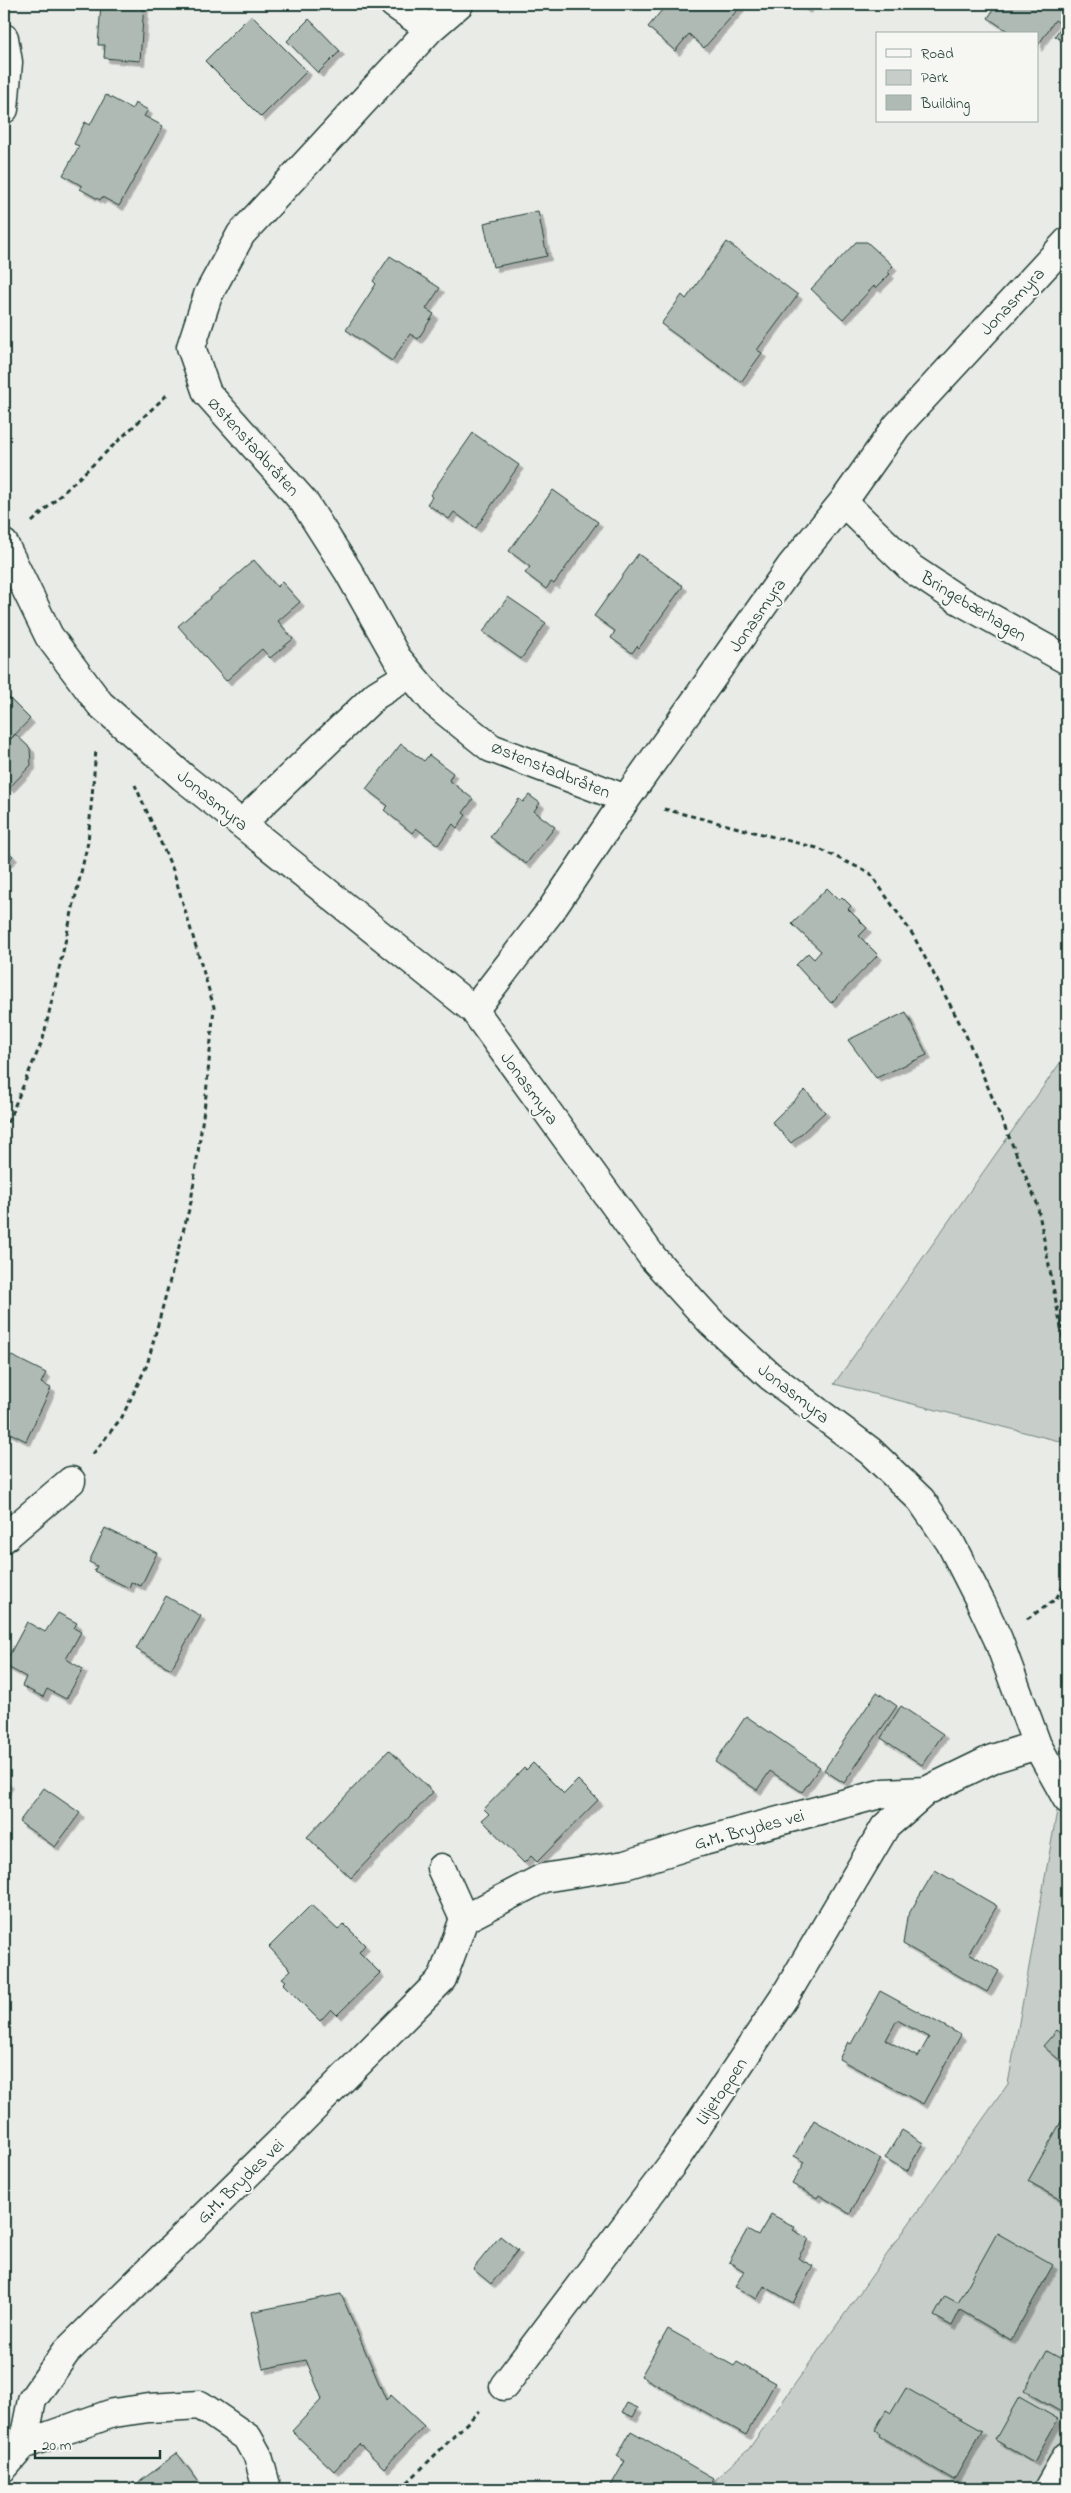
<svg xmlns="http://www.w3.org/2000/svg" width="1071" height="2493" font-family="'Indie Flower',sans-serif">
	<defs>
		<filter id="shadow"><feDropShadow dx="4.5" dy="4.5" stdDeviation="0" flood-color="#0004"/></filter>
	</defs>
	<rect width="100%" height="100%" fill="#e9ebe7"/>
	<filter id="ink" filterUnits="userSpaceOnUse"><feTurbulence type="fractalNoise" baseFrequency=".02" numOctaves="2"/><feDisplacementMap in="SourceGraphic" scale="10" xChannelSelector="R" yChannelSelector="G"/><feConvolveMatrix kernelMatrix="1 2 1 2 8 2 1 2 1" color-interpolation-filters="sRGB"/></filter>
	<g filter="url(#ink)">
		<path fill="#c7cec9" stroke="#73867e" d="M1067 1053V1443L834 1384Z
			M1062 1783 1067 1785V2489H704L748 2450 1008 2084Z"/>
		<path fill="#b0bab5" stroke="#1f3d34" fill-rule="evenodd" filter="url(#shadow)" d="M101 4H144L140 61 104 58 105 45H98Z
			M655 4H737L740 7 704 48 689 34 675 51 648 27 662 10Z
			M799 4H810L806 9Z
			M997 4H1067V44L1055 36 1062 25 1055 20 1037 47V34H1012L988 18Z
			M251 15 307 71 261 117 205 61Z
			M309 19 340 51 318 73 287 41Z
			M106 95 132 109 135 103 148 110 144 116 163 126 119 206 102 197 100 200 80 189 82 186 63 175 79 146 74 144 85 122 90 125Z
			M538 211 547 256 493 267 484 223Z
			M727 242 798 295 757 350 762 353 741 382 661 324 682 295 686 299Z
			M856 242H867L893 266 887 272 890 274 876 288 874 286 843 319 811 289Z
			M390 256 440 288 426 309 434 314 418 339 410 334 392 361 346 330 376 284 373 281Z
			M473 433 519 465 476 528 454 512 449 519 427 504 432 497 430 495Z
			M553 490 598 522 554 584 551 582 546 589 525 573 530 567 509 551Z
			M638 554 683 586 639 648 637 646 632 653 611 638 615 631 594 616Z
			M254 560 277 587 282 582 300 602 278 621 293 639 270 658 262 649 226 681 178 626Z
			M508 597 546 623 521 659 483 632Z
			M4 693 30 719 4 746Z
			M15 734 30 748 31 765 9 788 4 783V746Z
			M401 744 424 761 429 755 453 773 449 780 473 799 463 813 466 815 457 828 453 824 438 845 416 828 412 833 384 810 388 806 366 789Z
			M529 795 540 803 534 811 555 827 526 864 490 837 519 799 523 802Z
			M4 847 13 856 4 865Z
			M827 888 839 900 842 897 851 906 848 909 867 928 859 936 878 955 831 1003 796 965 808 953 814 959 821 951 792 924Z
			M906 1012 927 1055 876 1078 848 1040Z
			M805 1090 825 1112 791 1143 772 1122Z
			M4 1352 46 1373 41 1383 51 1388 26 1441 4 1430Z
			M105 1528 157 1553 141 1586 131 1582 129 1588 94 1571 97 1566 89 1562Z
			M166 1596 201 1616 171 1669 136 1649Z
			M58 1613 77 1623 74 1628 81 1632 66 1659 83 1669 66 1699 47 1689 43 1697 22 1686 26 1677 4 1665 27 1622 45 1632Z
			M877 1692 897 1706 844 1783 824 1770Z
			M901 1706 943 1734 922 1765 881 1738Z
			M746 1716 820 1767 802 1792 770 1771 757 1790 715 1762Z
			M389 1750 433 1792 351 1878 307 1837Z
			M533 1763 564 1794 578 1780 598 1800 537 1862 531 1856 524 1863 482 1820 489 1814 484 1809 524 1768 526 1770Z
			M4 1780 9 1783 4 1791Z
			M44 1788 80 1813 55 1847 19 1822Z
			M935 1870 997 1906 969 1953 999 1971 987 1992 903 1944 907 1917Z
			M311 1905 338 1930 344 1924 365 1945 359 1952 380 1973 337 2015 331 2009 320 2021 283 1984 286 1981 282 1978 291 1970 269 1947Z
			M880 1991 961 2035 923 2104 839 2059 848 2042 851 2044ZM897 2020 929 2037 918 2057 886 2040Z
			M1057 2030 1067 2038V2060L1064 2064 1043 2046Z
			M1067 2111V2203L1028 2181Z
			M814 2120 881 2159 850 2213 819 2195 817 2198 792 2184 805 2162 794 2156Z
			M902 2130 923 2143 907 2171 885 2158Z
			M771 2214 795 2227 793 2230 809 2239 798 2258 813 2266 793 2303 764 2286 757 2299 735 2287 744 2271 729 2262 747 2230 758 2236Z
			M997 2233 1053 2265 1011 2340 960 2310 952 2326 934 2316 945 2296 958 2303Z
			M500 2236 518 2250 491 2284 473 2269Z
			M341 2294 386 2400 391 2395 424 2426 384 2468 359 2444 334 2471 292 2431 322 2399 306 2360 263 2369 251 2312Z
			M668 2329 734 2366 737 2362 775 2383 746 2435 641 2376Z
			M1047 2351 1067 2362V2401L1061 2412 1024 2391Z
			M906 2388 982 2431 954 2480 879 2436 880 2434 875 2430 886 2410 891 2413Z
			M1019 2397 1058 2419 1034 2462 995 2440Z
			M627 2403 638 2408 633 2417 622 2412Z
			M631 2431 713 2478 707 2489H609L625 2461 617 2456Z
			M177 2453 204 2489H134L133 2487Z"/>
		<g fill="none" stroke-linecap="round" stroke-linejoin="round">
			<g stroke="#1f3d34" stroke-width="31">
				<path id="minor" d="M394 4 430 29
					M459 4 430 29 241 234 208 295 191 347 207 393 304 502 348 571 397 658 435 703 491 748 626 799
					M4 38 8 62 4 109
					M843 502 912 569 957 599 1067 660
					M4 544 49 636 100 704 183 777 474 1010 653 1258 712 1323 770 1376 870 1451 921 1500 950 1542 981 1603 998 1639 1037 1745 1067 1799
					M242 823 376 695 410 674
					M474 1010 552 909 626 799 791 566 843 502 897 426 1067 242
					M4 1538 71 1481
					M441 1868 464 1919
					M504 2386 673 2163 785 1996 885 1827 926 1791
					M23 2445 32 2400 66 2352 285 2137 442 1979 464 1919 543 1878 625 1865 700 1842 884 1793 926 1791 992 1759 1037 1745
					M4 2467 23 2445 113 2413 149 2408 200 2405 248 2438 258 2456 267 2489
					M1048 2489 1067 2456"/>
			</g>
			<path stroke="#1f3d34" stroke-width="3" stroke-dasharray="5 4" stroke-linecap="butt" d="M32 522 169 393
				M664 809 817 848 870 873 913 935 965 1033 1037 1203 1067 1359
				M4 1131 43 1039 88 842 96 750
				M93 1454 122 1417 147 1365 191 1202 206 1095 214 1007 173 870 135 785
				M1027 1619 1056 1599 1067 1579
				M401 2489 479 2411"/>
			<use href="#minor" stroke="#f6f6f2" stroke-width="28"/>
		</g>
	</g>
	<g text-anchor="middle" stroke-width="4" stroke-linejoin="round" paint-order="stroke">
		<g font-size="18" fill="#1f3d34" stroke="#f6f6f2">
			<text transform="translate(1012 301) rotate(-47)" y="6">Jonasmyra</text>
			<text transform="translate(254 446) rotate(48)" y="6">Østenstadbråten</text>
			<text transform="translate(974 606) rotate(31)" y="6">Bringebærhagen</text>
			<text transform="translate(757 615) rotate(-55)" y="6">Jonasmyra</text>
			<text transform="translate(551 769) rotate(22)" y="6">Østenstadbråten</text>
			<text transform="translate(213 800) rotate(39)" y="6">Jonasmyra</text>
			<text transform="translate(530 1088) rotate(54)" y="6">Jonasmyra</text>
			<text transform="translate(794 1393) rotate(38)" y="6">Jonasmyra</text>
			<text transform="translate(749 1829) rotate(-15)" y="6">G.M. Brydes vei</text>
			<text transform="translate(721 2091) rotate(-56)" y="6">Liljetoppen</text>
			<text transform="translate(240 2181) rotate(-44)" y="6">G.M. Brydes vei</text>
		</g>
	</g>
	<rect width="1071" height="2493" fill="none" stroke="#f6f6f2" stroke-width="20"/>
	<rect x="10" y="10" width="1051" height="2473" fill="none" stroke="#1f3d34" stroke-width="2" filter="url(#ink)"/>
	<rect x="876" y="32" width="162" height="90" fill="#f6f6f2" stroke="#a0aca6"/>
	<rect x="886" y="49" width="25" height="8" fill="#f6f6f2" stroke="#a0aca6"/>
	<text x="921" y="58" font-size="15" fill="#1f3d34">Road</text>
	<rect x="886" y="70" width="25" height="15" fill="#c7cec9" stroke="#a0aca6"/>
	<text x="921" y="82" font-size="15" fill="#1f3d34">Park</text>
	<rect x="886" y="95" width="25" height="15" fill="#b0bab5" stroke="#a0aca6"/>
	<text x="921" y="108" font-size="15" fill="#1f3d34">Building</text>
	<path d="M35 2450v8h125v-8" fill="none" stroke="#1f3d34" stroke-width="2.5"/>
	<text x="42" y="2450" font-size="15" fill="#1f3d34" stroke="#f6f6f2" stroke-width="4" paint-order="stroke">20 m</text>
</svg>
